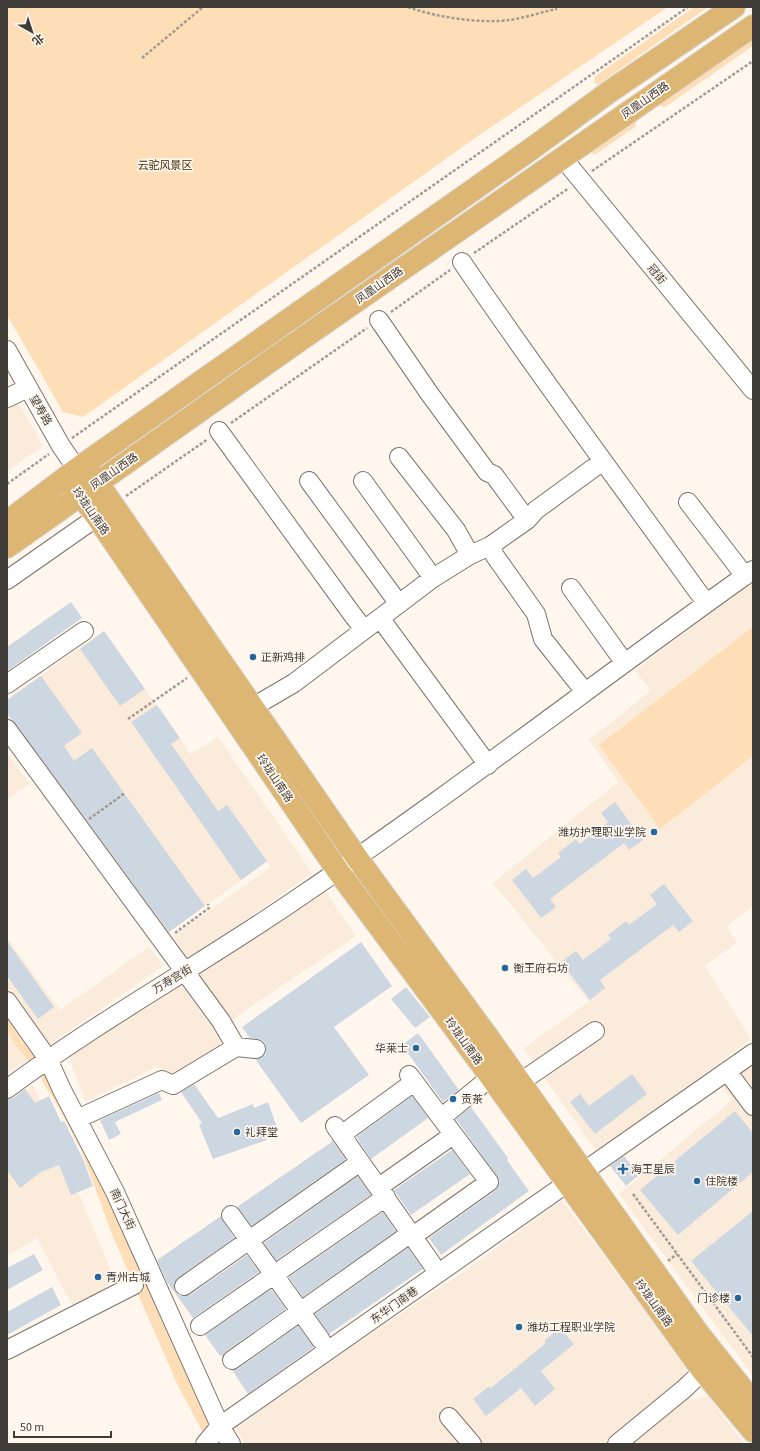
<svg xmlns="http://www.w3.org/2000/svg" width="760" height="1451" font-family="'Source Sans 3','Noto Sans SC',sans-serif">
	<rect width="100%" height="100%" fill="#fff7ee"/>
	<path fill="#faebda" d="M7 382 43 446 7 471Z
		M753 580V906L727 926 737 943 705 966 751 1039 598 1154 524 1048 589 1002 493 883 618 782 589 740 651 691 635 671Z
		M104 631 191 754 218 737 312 873 189 960 173 936 271 867 267 862 152 944 7 745V699Z
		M7 753 30 784 7 800Z
		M325 891 356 936 237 1016 224 1041 176 1077 156 1067 85 1102 68 1054Z
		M7 938 60 1010 149 947 163 966 7 1074Z
		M753 1058V1376L619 1194 732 1100 719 1082Z
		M33 1085 115 1280 75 1311 37 1238 7 1256V1104Z
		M562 1200 688 1369 679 1382 693 1401 708 1396 744 1444H245L235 1428 354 1345 465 1271Z"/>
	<path fill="#fedeb7" d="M7 7H668L478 136 83 417 63 412 7 315Z
		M694 7H708L599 84H595L594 77Z
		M753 33V46L665 107 659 106 656 103Z
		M634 120 636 123 635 127 596 154H593L591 151Z
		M753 627V756L660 829 599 745Z
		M7 1016 16 1033 53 1082 114 1202 180 1359 221 1444H209L178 1386 111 1232 82 1152 59 1108 42 1081V1078L14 1043 7 1030Z"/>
	<path fill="#cdd7e2" d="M71 602 82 618 7 671V647Z
		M104 631 145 689 120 706 80 649Z
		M41 676 82 733 64 746 74 761 92 748 205 906 169 932 7 713V700Z
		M157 705 180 738 171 744 218 811 227 805 267 861 241 880 131 722Z
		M615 802 643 840 629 850 624 843 550 899 556 907 541 918 512 880 526 869 533 878 561 857 558 853 576 839 580 844 608 822 601 813Z
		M664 884 693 921 679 932 673 925 600 980 605 988 590 1000 561 962 576 951 583 960 611 939 608 935 626 921 629 925 657 904 650 895Z
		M7 941 54 1007 38 1019 7 976Z
		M361 942 392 986 334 1027 369 1075 301 1123 255 1059 265 1055 266 1050 265 1044 262 1040 250 1038 242 1027Z
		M406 987 430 1017 415 1028 391 999Z
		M418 1033 459 1090 443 1102 402 1045Z
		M632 1074 647 1094 595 1134 570 1102 580 1094 589 1106Z
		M194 1084 218 1118 253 1104 254 1108 268 1102 278 1130 265 1135 267 1140 213 1159 199 1125 202 1123 181 1092Z
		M25 1089 35 1103 49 1096 61 1122 64 1121 83 1159 93 1186 71 1195 59 1165 41 1172 20 1188 7 1170V1099L13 1098Z
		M159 1093 162 1100 115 1122 121 1134 109 1140 100 1120Z
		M412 1096 428 1118 371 1159 356 1137Z
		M471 1107 508 1158 507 1160 529 1191 441 1255 429 1238 495 1191 500 1181 456 1119Z
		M735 1111 753 1133V1172L678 1235 640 1190Z
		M333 1141 346 1159 252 1226 237 1207Z
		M452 1150 470 1174 411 1215 394 1190Z
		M624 1156 639 1175 626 1186 610 1166Z
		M358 1176 371 1195 276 1260 264 1243Z
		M753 1211V1336L691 1261Z
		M383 1212 396 1231 303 1297 289 1277Z
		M221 1216 234 1238 178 1278 174 1282 175 1292 180 1296 190 1295 247 1255 259 1272 193 1318 167 1282 157 1260Z
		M408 1248 423 1269 329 1334 315 1314Z
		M34 1254 43 1270 7 1290V1268Z
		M52 1287 61 1305 7 1335V1312Z
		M271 1289 286 1309 226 1351 222 1356 221 1355 220 1356 205 1335Z
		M298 1326 314 1347 248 1394 232 1370 238 1369Z
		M560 1328 574 1344 541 1371 555 1389 535 1406 521 1388 486 1416 473 1399 488 1387 491 1388 545 1344V1340Z"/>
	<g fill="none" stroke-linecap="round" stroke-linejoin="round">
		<g stroke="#7c736a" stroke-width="20">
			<path id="minor" d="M562 157 753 390
				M462 262C538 374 619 482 698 592L707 603
				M379 320 429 393 487 472 494 475 527 520
				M7 350 61 446 77 469
				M7 398 28 388
				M219 431 352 614 359 623 366 628
				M399 457 456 530 470 555
				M309 481 399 604
				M363 481 433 578
				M688 502 745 576
				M490 546 495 556 536 614 543 639 585 692
				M7 580 97 517
				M571 588 624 662
				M380 618 488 765
				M7 684 84 631
				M253 707 294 683 433 578 470 555 490 546 527 520 536 510 603 461
				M7 729 221 1021 236 1047
				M7 1001 48 1059 62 1090 115 1192 220 1426 231 1444
				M727 1071 753 1106
				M409 1075 489 1182 413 1236
				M519 1083 595 1031
				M7 1089C101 1019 204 963 301 896 455 792 601 678 753 570
				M441 1118 491 1077
				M77 1119 162 1080 173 1085 236 1047 256 1049
				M335 1126 432 1264
				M341 1135 414 1082
				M379 1187 453 1135
				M231 1215 321 1340
				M184 1286 360 1162
				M200 1326 386 1197
				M7 1350 134 1285
				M232 1360 411 1233
				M449 1417 472 1444
				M205 1444 220 1426 753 1053
				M617 1444 684 1389 703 1371"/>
		</g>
		<g stroke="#d9d8d7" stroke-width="24">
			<path id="major" d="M77 469 71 482 97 517 338 871 491 1077 703 1371 753 1431
				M77 469 89 471 97 482 357 858 490 1040 698 1333 753 1402
				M7 522 77 469 534 147 609 92 734 7
				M7 547 293 345 753 26"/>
		</g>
		<path stroke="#a19b94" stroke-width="2.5" stroke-dasharray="3 2" stroke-linecap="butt" d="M408 7C435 17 480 24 509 20 525 18 541 12 557 9
			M142 58 203 7
			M592 171 753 61
			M474 253 569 188
			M391 312 450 270
			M231 423 367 328
			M72 438 688 7
			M7 484 49 454
			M126 496 208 439
			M128 719 187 678
			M89 819 125 793
			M175 933 209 908 208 904
			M633 1194 753 1357
			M668 1261 677 1254"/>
		<use href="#minor" stroke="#fff" stroke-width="18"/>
		<use href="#major" stroke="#ddb674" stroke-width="22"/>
	</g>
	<g fill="#26669c" stroke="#fff7ee" stroke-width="1.5">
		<circle cx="253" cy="657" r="4"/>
		<circle cx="654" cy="832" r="4"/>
		<circle cx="505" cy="968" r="4"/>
		<circle cx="416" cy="1048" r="4"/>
		<circle cx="453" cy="1099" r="4"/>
		<circle cx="237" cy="1132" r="4"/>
		<path d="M621 1163h4v4h4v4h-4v4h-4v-4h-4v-4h4z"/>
		<circle cx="697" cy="1181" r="4"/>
		<circle cx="98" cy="1277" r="4"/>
		<circle cx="738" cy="1298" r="4"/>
		<circle cx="519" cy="1327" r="4"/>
	</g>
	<g text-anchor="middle" stroke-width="3.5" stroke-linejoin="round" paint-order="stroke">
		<g font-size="11" fill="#3f3b37" stroke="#fff7ee">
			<text transform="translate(645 100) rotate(-35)" y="4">凤凰山西路</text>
			<text transform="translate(657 274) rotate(51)" y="4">冠街</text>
			<text transform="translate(379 285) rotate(-35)" y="4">凤凰山西路</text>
			<text transform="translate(41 410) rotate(60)" y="4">望寿路</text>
			<text transform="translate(114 471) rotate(-35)" y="4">凤凰山西路</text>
			<text transform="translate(91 511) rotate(55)" y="4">玲珑山南路</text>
			<text transform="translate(275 778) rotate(56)" y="4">玲珑山南路</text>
			<text transform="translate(172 979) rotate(-31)" y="4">万寿宫街</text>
			<text transform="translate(464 1041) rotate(54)" y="4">玲珑山南路</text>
			<text transform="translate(123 1209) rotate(65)" y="4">南门大街</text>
			<text transform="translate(654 1303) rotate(54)" y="4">玲珑山南路</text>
			<text transform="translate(394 1305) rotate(-35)" y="4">东华门南巷</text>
		</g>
		<g font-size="11" fill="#422a05" stroke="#fff7ee">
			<text x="165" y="169">云驼风景区</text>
		</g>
		<g font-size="11" fill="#3f3b37" stroke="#fff7ee" text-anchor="start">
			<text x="261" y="661">正新鸡排</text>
			<text x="646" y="836" text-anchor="end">潍坊护理职业学院</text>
			<text x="513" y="972">衡王府石坊</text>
			<text x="408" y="1052" text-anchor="end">华莱士</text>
			<text x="461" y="1103">贡茶</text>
			<text x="245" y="1136">礼拜堂</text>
			<text x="631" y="1173">海王星辰</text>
			<text x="705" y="1185">住院楼</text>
			<text x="106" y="1281">青州古城</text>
			<text x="730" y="1302" text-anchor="end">门诊楼</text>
			<text x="527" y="1331">潍坊工程职业学院</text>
		</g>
	</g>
	<rect width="760" height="1451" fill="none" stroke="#3f3b37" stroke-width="16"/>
	<g transform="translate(32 32) rotate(141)" stroke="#fff7ee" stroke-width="3" paint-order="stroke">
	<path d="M0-3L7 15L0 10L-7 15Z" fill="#3f3b37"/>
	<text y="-6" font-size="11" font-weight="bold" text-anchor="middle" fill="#3f3b37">北</text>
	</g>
	<path d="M14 1431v6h97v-6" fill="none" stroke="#3f3b37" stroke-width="2"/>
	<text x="20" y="1431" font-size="12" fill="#3f3b37" stroke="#fff7ee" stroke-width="3" paint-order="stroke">50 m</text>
</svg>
